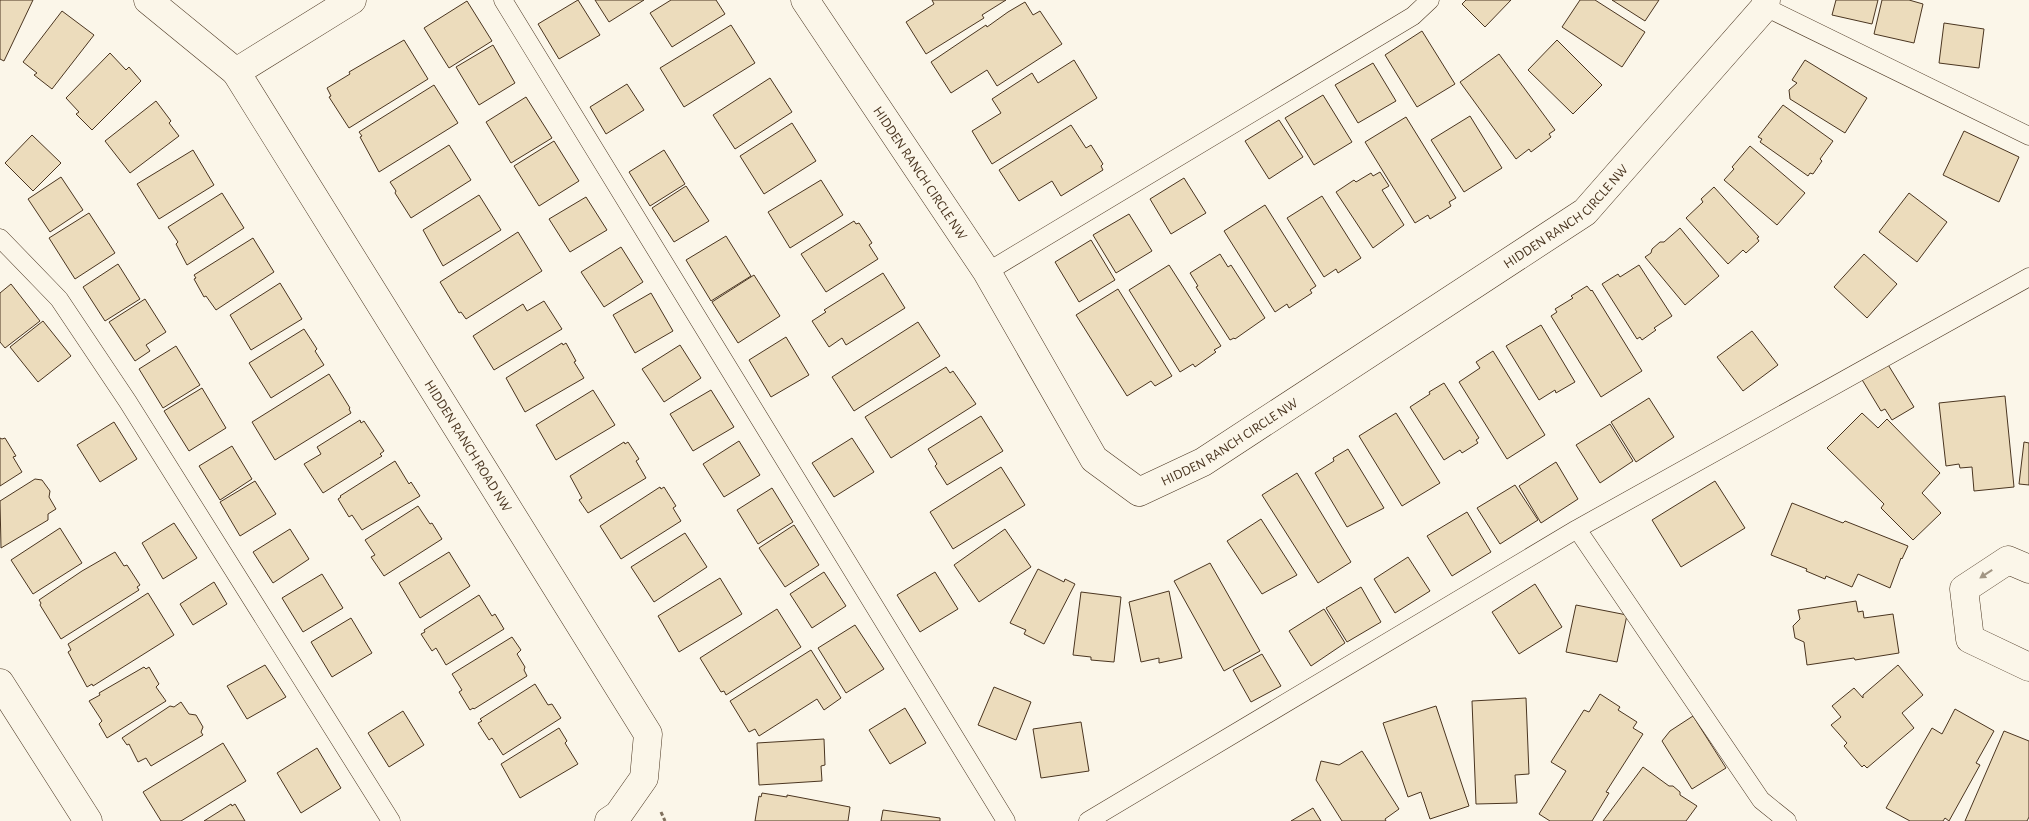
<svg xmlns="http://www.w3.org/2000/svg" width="2029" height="821" font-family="'Alegreya Sans',sans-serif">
	<rect width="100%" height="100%" fill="#fbf6e9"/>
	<path fill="#ecdcbc" stroke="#4a3520" d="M0 0H33L4 61 0 59Z
		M578 0 600 35 559 59 538 24Z
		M595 0H644L609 22Z
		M671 0H716L725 14 672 47 650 13Z
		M932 0H1006L982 15 984 18 926 54 906 22 934 4Z
		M1466 0H1511L1485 27 1462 4Z
		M1580 0H1595L1645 32 1622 67 1562 27Z
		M1612 0H1659L1645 21Z
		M1836 0H1878L1872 24 1832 15Z
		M1882 0H1909L1923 4 1914 43 1874 34Z
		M467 1 492 41 449 68 424 28Z
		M1025 2 1033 15 1040 11 1062 44 997 86 987 70 951 93 931 62 971 35 986 25 987 27 1008 12Z
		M62 11 94 35 52 89 34 75 37 73 23 62Z
		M1944 23 1984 29 1979 68 1939 63Z
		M731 25 755 63 684 107 660 68Z
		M1422 31 1455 84 1417 107 1385 55Z
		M404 40 428 79 349 128 329 97 331 96 327 88 350 74 349 72Z
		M1557 40 1602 85 1573 114 1528 70Z
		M493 45 515 83 479 105 456 67Z
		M110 53 126 70 129 67 141 81 92 130 76 114 79 112 66 98Z
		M1499 54 1555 130 1549 134 1551 137 1531 152 1529 149 1516 159 1460 82Z
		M1074 60 1097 98 992 164 972 131 1001 113 992 99 1032 73 1038 83Z
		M1805 60 1867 98 1845 133 1790 99 1789 90 1797 83 1792 80Z
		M1373 63 1396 101 1358 123 1335 85Z
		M770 78 792 112 735 149 713 115Z
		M627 84 644 110 606 134 590 107Z
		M434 85 458 123 379 172 360 137 362 136 359 132Z
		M1323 95 1352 142 1314 165 1285 118Z
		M526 97 552 138 511 163 486 122Z
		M156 101 171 121 169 123 179 136 130 173 105 141Z
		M1783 105 1833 141 1820 159 1822 161 1813 174 1810 173 1808 176 1760 142 1762 139 1758 137Z
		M1470 116 1502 168 1464 192 1431 140Z
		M1406 117 1456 198 1449 202 1451 206 1430 219 1428 215 1415 223 1365 142Z
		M1279 120 1303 157 1269 179 1245 141Z
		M792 123 816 161 764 194 740 156Z
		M1071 125 1086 148 1091 145 1103 164 1101 166 1103 170 1061 196 1052 181 1019 201 999 170Z
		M1964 131 2019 157 1999 202 1943 175Z
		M32 135 61 163 33 191 5 163Z
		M554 141 579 181 539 206 514 166Z
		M449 145 471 180 411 218 395 193 396 191 390 182Z
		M1750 146 1805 193 1777 225 1724 180 1734 169 1732 167Z
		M193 150 214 185 159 219 137 184Z
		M664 150 685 184 650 206 629 172Z
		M1380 172 1389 186 1382 190 1404 225 1373 248 1336 192 1354 180 1356 182 1371 173 1373 176Z
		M61 177 83 210 50 232 28 199Z
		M1184 178 1206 213 1171 234 1150 199Z
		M821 180 843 215 790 248 768 212Z
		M686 186 709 221 674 242 652 208Z
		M1714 187 1759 237 1757 238 1759 241 1746 253 1743 250 1728 264 1686 218 1703 202 1701 199Z
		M222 193 244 228 187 265 176 244 178 242 168 227Z
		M1909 193 1947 222 1917 262 1879 232Z
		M479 195 501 230 443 266 423 230Z
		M1322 196 1361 258 1338 273 1336 269 1324 277 1287 218Z
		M586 197 607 230 570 252 549 219Z
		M1265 205 1316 286 1310 290 1312 293 1289 308 1287 304 1275 312 1224 231Z
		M89 213 115 253 75 279 49 238Z
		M1129 214 1152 251 1116 273 1093 235Z
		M854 221 856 224 859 223 872 243 869 245 878 259 826 292 801 254Z
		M1680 228 1719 276 1685 305 1645 257 1651 253 1652 249 1660 242H1664Z
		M518 232 542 271 466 319 461 312 459 313 440 282Z
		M726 236 751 276 711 301 686 260Z
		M253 238 274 272 216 310 206 296 204 297 194 279 196 278 194 275Z
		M1091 240 1115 280 1079 302 1055 262Z
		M621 247 643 282 604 307 581 272Z
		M1220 254 1228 267 1231 265 1265 318 1235 339 1234 338 1230 340 1196 287 1198 286 1190 273Z
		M1864 254 1897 284 1867 318 1834 287Z
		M118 264 140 299 105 321 83 287Z
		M1169 265 1221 346 1214 350 1216 352 1195 367 1193 364 1180 372 1129 290Z
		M1639 265 1672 316 1654 328 1656 330 1642 340 1640 337 1637 339 1602 284 1618 274 1620 277Z
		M883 273 905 308 846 345 842 338 829 347 812 321 826 312 824 310Z
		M754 275 780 316 738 343 712 302Z
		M280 283 302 319 251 350 230 315Z
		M11 284 40 321 5 348 0 342V293Z
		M1587 286 1591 291 1592 290 1642 371 1601 397 1551 316 1557 312 1555 309 1573 298 1571 296Z
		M1118 289 1172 376 1155 386 1151 381 1127 396 1076 315Z
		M651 293 673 331 635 353 613 315Z
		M145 299 166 332 146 345 150 351 135 361 109 322Z
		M544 301 562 329 494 370 473 336 523 304 527 311Z
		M43 321 71 356 38 382 10 347Z
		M918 322 940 356 854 411 832 377Z
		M1541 325 1575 382 1556 393 1555 390 1539 400 1506 346Z
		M304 329 317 349 315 351 324 365 271 398 249 363Z
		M1752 331 1778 365 1743 391 1717 357Z
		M786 337 809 375 771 397 749 360Z
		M562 343 563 345 566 343 576 361 574 362 584 378 525 412 506 378Z
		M680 345 701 378 664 402 642 369Z
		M176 346 200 385 163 408 139 369Z
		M1493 351 1545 435 1507 459 1459 382 1480 368 1476 362Z
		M1887 363 1914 407 1892 420 1885 409 1881 411 1861 378Z
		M946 367 950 373 953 371 976 404 891 458 865 417Z
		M329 374 350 408 349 409 351 413 275 460 252 422Z
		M1444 383 1479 438 1476 440 1478 443 1462 453 1460 450 1444 460 1410 407 1430 394 1429 392Z
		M202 388 226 428 189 451 164 411Z
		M593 390 615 425 556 460 536 425Z
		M711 390 734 427 693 451 670 414Z
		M2005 396 2014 487 1974 491 1972 467 1960 468 1959 464 1946 466 1939 403Z
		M1649 398 1674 437 1636 462 1611 422Z
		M1396 413 1440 483 1402 506 1359 436Z
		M1862 413 1878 428 1887 419 1940 473 1922 493 1941 513 1913 540 1881 508 1884 504 1827 448Z
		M981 416 1003 451 947 485 935 466 937 464 928 449Z
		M360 420 361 423 364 421 384 451 380 454 382 456 323 493 304 464 321 454 317 447Z
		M114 422 137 459 100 482 77 445Z
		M1610 424 1633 461 1600 483 1576 445Z
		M0 438 2 439 5 438 16 456 13 457 22 472 0 486Z
		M852 438 874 472 834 497 812 463Z
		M739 441 760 475 724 497 703 464Z
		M624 442 625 444 628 442 639 459 636 461 646 478 588 513 579 500 582 498 570 476Z
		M2024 442 2029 443V485L2019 484Z
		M232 446 252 479 220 500 199 466Z
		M1348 449 1384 508 1347 527 1315 473 1334 461 1333 458Z
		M395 461 409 484 411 482 420 496 362 530 352 515 349 517 338 499 341 497 340 496Z
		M1556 462 1578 499 1541 523 1519 486Z
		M1001 467 1025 505 953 549 930 512Z
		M1297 473 1351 562 1318 583 1262 495Z
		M35 479 42 480 50 491 49 497 56 509 48 514V520L1 548 0 501Z
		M255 481 276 514 240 536 220 502Z
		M1715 481 1745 528 1681 567 1652 520Z
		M1515 485 1538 520 1500 544 1477 508Z
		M660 487 661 489 664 487 676 506 673 508 681 521 621 559 600 526Z
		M772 488 793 522 758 544 737 510Z
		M1792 503 1843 523 1845 521 1908 546 1902 559 1901 558 1890 588 1858 574 1852 587 1826 576 1825 579 1806 571 1807 569 1771 555Z
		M418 506 430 524 432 523 442 539 384 576 371 557 375 555 365 540Z
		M1467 512 1491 552 1452 576 1427 536Z
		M1261 519 1297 575 1262 594 1227 541Z
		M174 523 197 558 163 579 142 543Z
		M794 525 819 565 785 587 759 548Z
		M60 528 82 563 33 594 11 560Z
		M290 529 309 559 273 583 253 552Z
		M1005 529 1031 567 979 602 954 565Z
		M685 533 707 567 654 602 631 567Z
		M115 552 124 566 127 565 140 585 137 587 139 590 61 639 40 605 41 603 39 600 82 571Z
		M449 552 470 586 420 618 399 583Z
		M1408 557 1430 591 1395 613 1374 579Z
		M1210 563 1260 651 1224 671 1174 581Z
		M1038 569 1064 582 1065 579 1075 584 1044 644 1024 634 1026 630 1010 623Z
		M824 572 846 606 812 628 790 594Z
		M935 572 958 609 920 632 897 595Z
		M322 574 343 608 303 632 282 598Z
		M720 578 742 614 679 652 658 616Z
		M214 582 227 604 193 625 180 604Z
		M1535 584 1562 627 1519 654 1492 612Z
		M1361 587 1381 622 1347 642 1326 608Z
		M1169 591 1182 658 1159 663V658L1141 662 1129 602Z
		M1081 592 1121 597 1114 662 1091 660V657L1073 655Z
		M148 593 174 635 93 686 92 684 87 687 68 652 71 650 68 644Z
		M479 595 492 616 495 614 504 629 446 665 436 648 432 651 421 634 425 632 424 630Z
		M1856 601 1858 612 1863 611 1864 618 1893 614 1899 653 1855 660 1854 658 1807 665 1804 642 1795 638 1793 626 1800 619 1798 610Z
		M1576 605 1627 615 1617 662 1566 652Z
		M777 609 801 647 726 695 724 691 721 692 700 658Z
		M1324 609 1345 643 1311 666 1289 631Z
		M351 618 372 653 332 677 311 642Z
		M855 625 884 669 846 693 818 648Z
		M512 637 521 650 517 654 525 667 524 670 527 676 474 709 473 708 470 710 459 692 462 690 452 674Z
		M811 650 841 698 824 710 817 699 759 736 755 729 749 732 730 701Z
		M1262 654 1281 686 1251 702 1233 670Z
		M265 665 286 697 247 719 227 686Z
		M1898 665 1923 695 1902 713 1914 728 1867 768 1864 765 1862 767 1844 746 1847 743 1831 725 1841 717 1832 706 1854 688 1863 698V695Z
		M144 667 146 669 149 667 159 684 156 687 166 701 107 738 99 724 102 721 89 701 100 695 99 693Z
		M535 684 548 705 552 704 561 718 503 755 492 738 489 740 478 723 482 721 480 719Z
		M994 687 1031 702 1016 740 978 725Z
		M1600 694 1620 707 1618 710 1637 722 1633 728 1643 734 1606 792 1609 793 1592 821H1550L1539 814 1566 771 1551 762 1584 710 1589 712Z
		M1526 698 1529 774 1515 775 1517 803 1476 804 1472 701Z
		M181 702 189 714 196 715 203 727 201 732 203 735 151 766 146 758 138 762 129 744 127 745 122 738 170 706 174 707Z
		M1436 706 1469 806 1430 819 1421 792 1408 797 1383 723Z
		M905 708 926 743 890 764 869 730Z
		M1955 709 1994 731 1976 763 1980 765 1949 821 1945 818 1943 821H1910L1886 808 1932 728 1942 734Z
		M403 711 424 745 389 767 368 733Z
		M1693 716 1726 768 1692 789 1662 741 1670 731Z
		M1081 722 1089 771 1041 778 1033 729Z
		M559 728 567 741 565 743 578 764 520 798 501 764Z
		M2004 731 2029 741V817L2027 821H1965Z
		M824 739 825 765 821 766 822 781 759 785 757 743Z
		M223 743 246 781 181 821H161L143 792Z
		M317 748 341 788 301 813 277 773Z
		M1362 751 1399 809 1385 819 1386 821H1342L1316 780 1321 761 1339 765Z
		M1643 767 1669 786H1673L1680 792V795L1697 806 1686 821H1603Z
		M762 793 787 797V795L850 807 848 821H755L759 796 761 797Z
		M231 804 232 806 235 804 245 821H204Z
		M1313 808 1321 821H1291Z
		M883 810 940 818V821H881Z"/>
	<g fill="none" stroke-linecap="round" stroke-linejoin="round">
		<g stroke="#4a3520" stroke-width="19">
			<path id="lane" d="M503 0 1006 821
				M1765 7 2029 136
				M0 238 59 299 128 402 391 821
				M987 272 1413 16 1430 0
				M1577 529 1761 800 1787 821
				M1088 821 1577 529 2029 277"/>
		</g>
		<g stroke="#4a3520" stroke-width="29">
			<g id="street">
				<path d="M148 0 236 72 352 0"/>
				<path id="s1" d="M805 0 987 272 1094 459 1139 492 1203 462 1585 212 1765 7 1766 0"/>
				<path id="s2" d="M236 72 648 734 644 778 618 815 609 821"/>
				<path d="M2029 569 2008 560 1964 589 1970 639 2029 667"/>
				<path d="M0 683 88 821"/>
			</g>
		</g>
		<path stroke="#7f6f5c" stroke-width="3" stroke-dasharray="4 2.5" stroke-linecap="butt" d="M661 812 665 821"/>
		<use href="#lane" stroke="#fbf6e9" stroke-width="18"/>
		<use href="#street" stroke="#fbf6e9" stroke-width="28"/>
	</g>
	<defs><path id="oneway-solid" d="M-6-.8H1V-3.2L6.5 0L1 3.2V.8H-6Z" transform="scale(1.25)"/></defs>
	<use fill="#a29684" href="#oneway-solid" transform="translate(1986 574) rotate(147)"/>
	<g text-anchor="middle" stroke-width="4" stroke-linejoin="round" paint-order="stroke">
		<g font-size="14" fill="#4a3520" stroke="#fbf6e9">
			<text dy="5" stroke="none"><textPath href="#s1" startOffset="208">HIDDEN RANCH CIRCLE NW</textPath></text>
			<text dy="5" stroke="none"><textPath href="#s1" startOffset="1108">HIDDEN RANCH CIRCLE NW</textPath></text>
			<text dy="5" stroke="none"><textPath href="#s1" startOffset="702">HIDDEN RANCH CIRCLE NW</textPath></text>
			<text dy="5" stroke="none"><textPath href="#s2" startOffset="440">HIDDEN RANCH ROAD NW</textPath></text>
		</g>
	</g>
</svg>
